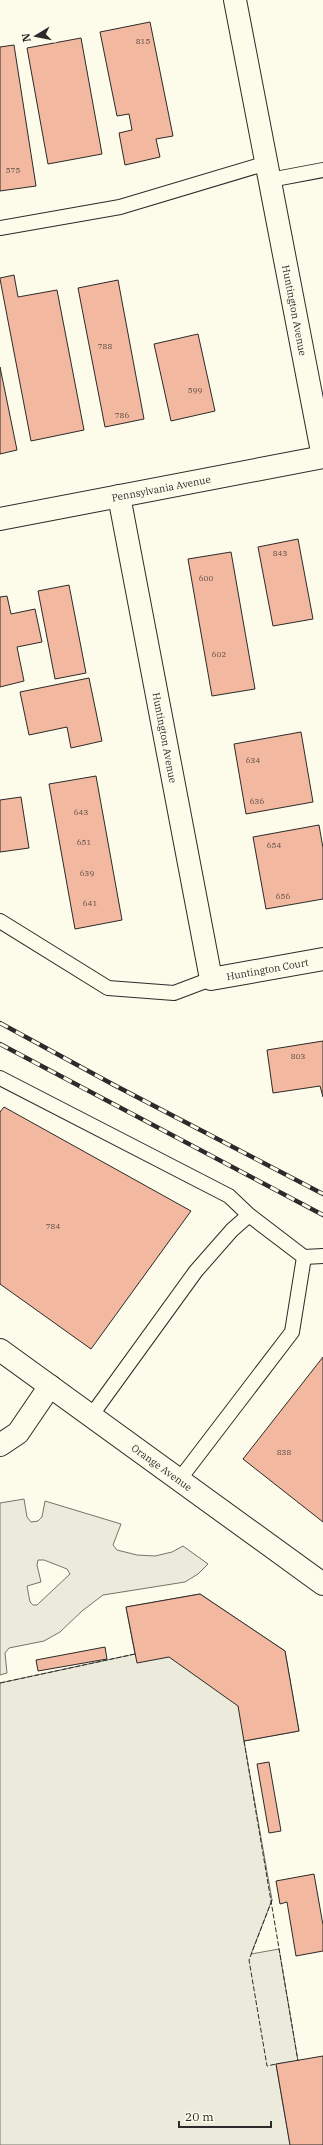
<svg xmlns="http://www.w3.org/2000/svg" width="323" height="2145" font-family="'IBM Plex Serif',serif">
	<rect width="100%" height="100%" fill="#fdfbea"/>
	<path fill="#ecebdb" stroke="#74746e" d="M200 1594 285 1651 299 1731 244 1741 272 1900 251 1954 279 1949 298 2061 276 2064 290 2145H0V1683L135 1654 126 1607Z"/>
	<path fill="#eceadb" stroke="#74746e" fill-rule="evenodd" d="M24 1499 27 1517 31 1522 38 1521 42 1517 45 1501 121 1524 113 1545 117 1550 137 1555 155 1556 172 1552 183 1546 208 1564 198 1574 185 1582 103 1595 82 1611 60 1632 44 1641 9 1648 5 1653 7 1673 0 1675V1503ZM38 1560H44L67 1569 70 1574 37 1605H33L30 1602 27 1586 41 1582 37 1565Z"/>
	<path fill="#f2b8a0" stroke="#2b2b2b" d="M150 22 173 136 156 139 160 157 125 165 119 133 132 130 129 114 117 116 100 32Z
		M81 38 102 154 48 164 27 48Z
		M14 45 36 186 0 191V47Z
		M14 275 18 297 57 290 84 430 31 441 0 279V278Z
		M118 280 144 419 105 427 78 288Z
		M198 334 215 411 171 421 154 344Z
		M0 367 17 450 0 454Z
		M298 539 313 619 273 626 258 547Z
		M231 552 255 689 212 696 188 559Z
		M69 585 86 673 55 679 38 591Z
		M7 596 11 614 35 609 42 642 17 647 24 681 0 687V597Z
		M89 678 102 741 71 748 67 727 29 735 20 692Z
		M301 732 313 802 246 814 234 744Z
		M96 776 122 920 75 929 49 784Z
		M21 797 29 848 0 852V800Z
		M319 825 323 848V899L266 909 253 837Z
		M323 1041V1097L320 1086 273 1093 267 1050Z
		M4 1107 191 1211 91 1349 0 1284V1112Z
		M323 1357V1522L243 1459Z
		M200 1594 285 1651 299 1731 244 1741 238 1706 169 1657 137 1663 126 1607Z
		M105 1647 107 1659 38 1671 36 1660Z
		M269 1762 281 1831 269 1833 257 1764Z
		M314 1874 323 1925V1951L296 1956 287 1902 280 1904 276 1881Z
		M323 2056V2145H290L276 2064Z"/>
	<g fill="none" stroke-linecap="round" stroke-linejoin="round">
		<g stroke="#2b2b2b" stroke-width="16">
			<path id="lane" d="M270 180 323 170
				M0 228 120 207 267 163
				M0 921 108 988 174 993 211 979
				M0 1078 229 1196 249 1215
				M304 1257 323 1256
				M91 1416 196 1271 232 1230 249 1215 304 1257 292 1332 179 1480"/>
		</g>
		<g stroke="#2b2b2b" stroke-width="24">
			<g id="street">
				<path id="s1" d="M235 0 323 457"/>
				<path id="s2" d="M119 496 211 979 323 959"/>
				<path d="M0 1445 18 1433 50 1386"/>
			</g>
		</g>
		<g stroke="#2b2b2b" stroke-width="24">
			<g id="secondary">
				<path id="s3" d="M0 519 323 457"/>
			</g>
		</g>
		<g stroke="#2b2b2b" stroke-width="24">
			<g id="primary">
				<path id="s4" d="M0 1350 323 1584"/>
			</g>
		</g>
		<use href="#lane" stroke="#fdfbea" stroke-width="14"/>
		<use href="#street" stroke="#fdfbea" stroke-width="22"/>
		<use href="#secondary" stroke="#fdfbea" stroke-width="22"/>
		<use href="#primary" stroke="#fdfbea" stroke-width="22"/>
		<g stroke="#2b2b2b" stroke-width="4.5">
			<path id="rail" d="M0 1023 114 1085 323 1194
				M0 1044 323 1215"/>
		</g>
		<use href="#rail" stroke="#fdfbea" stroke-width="3" stroke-dasharray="9" stroke-linecap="butt"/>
		<path stroke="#2b2b2b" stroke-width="1" stroke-dasharray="5 2" stroke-linecap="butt" d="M0 1683 135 1654
			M244 1741 298 2061
			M272 1900 249 1960 267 2066 276 2064"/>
	</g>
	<g text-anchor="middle" stroke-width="3" stroke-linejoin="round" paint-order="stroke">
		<g font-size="8" fill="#5d4e48">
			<text x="143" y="44">815</text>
			<text x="13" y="173">575</text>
			<text x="105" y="349">788</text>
			<text x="195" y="393">599</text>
			<text x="122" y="418">786</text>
			<text x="280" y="556">843</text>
			<text x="206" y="581">600</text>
			<text x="219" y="657">602</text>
			<text x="253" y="763">634</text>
			<text x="257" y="804">636</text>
			<text x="81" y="815">643</text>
			<text x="84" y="845">651</text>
			<text x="274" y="848">654</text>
			<text x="87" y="876">639</text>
			<text x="283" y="899">656</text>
			<text x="90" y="906">641</text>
			<text x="298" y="1059">803</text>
			<text x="53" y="1229">784</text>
			<text x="284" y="1455">838</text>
		</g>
		<g font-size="10" fill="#2b2b2b" stroke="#fdfbea">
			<text dy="4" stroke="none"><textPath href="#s1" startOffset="316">Huntington Avenue</textPath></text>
			<text dy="4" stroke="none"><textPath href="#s3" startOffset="164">Pennsylvania Avenue</textPath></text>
			<text dy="4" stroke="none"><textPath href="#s2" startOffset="246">Huntington Avenue</textPath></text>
			<text dy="4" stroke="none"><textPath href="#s2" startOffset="549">Huntington Court</textPath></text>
			<text dy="4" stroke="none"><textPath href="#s4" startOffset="200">Orange Avenue</textPath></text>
		</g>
	</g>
	<g transform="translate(36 36) rotate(260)" stroke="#fdfbea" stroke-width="3" paint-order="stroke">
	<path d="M0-3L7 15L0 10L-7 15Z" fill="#2b2b2b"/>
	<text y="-6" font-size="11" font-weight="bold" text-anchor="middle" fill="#2b2b2b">N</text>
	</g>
	<path d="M179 2121v6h92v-6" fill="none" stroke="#2b2b2b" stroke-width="2"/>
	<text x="185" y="2121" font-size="12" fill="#2b2b2b" stroke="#fdfbea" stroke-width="3" paint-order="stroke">20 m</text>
</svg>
